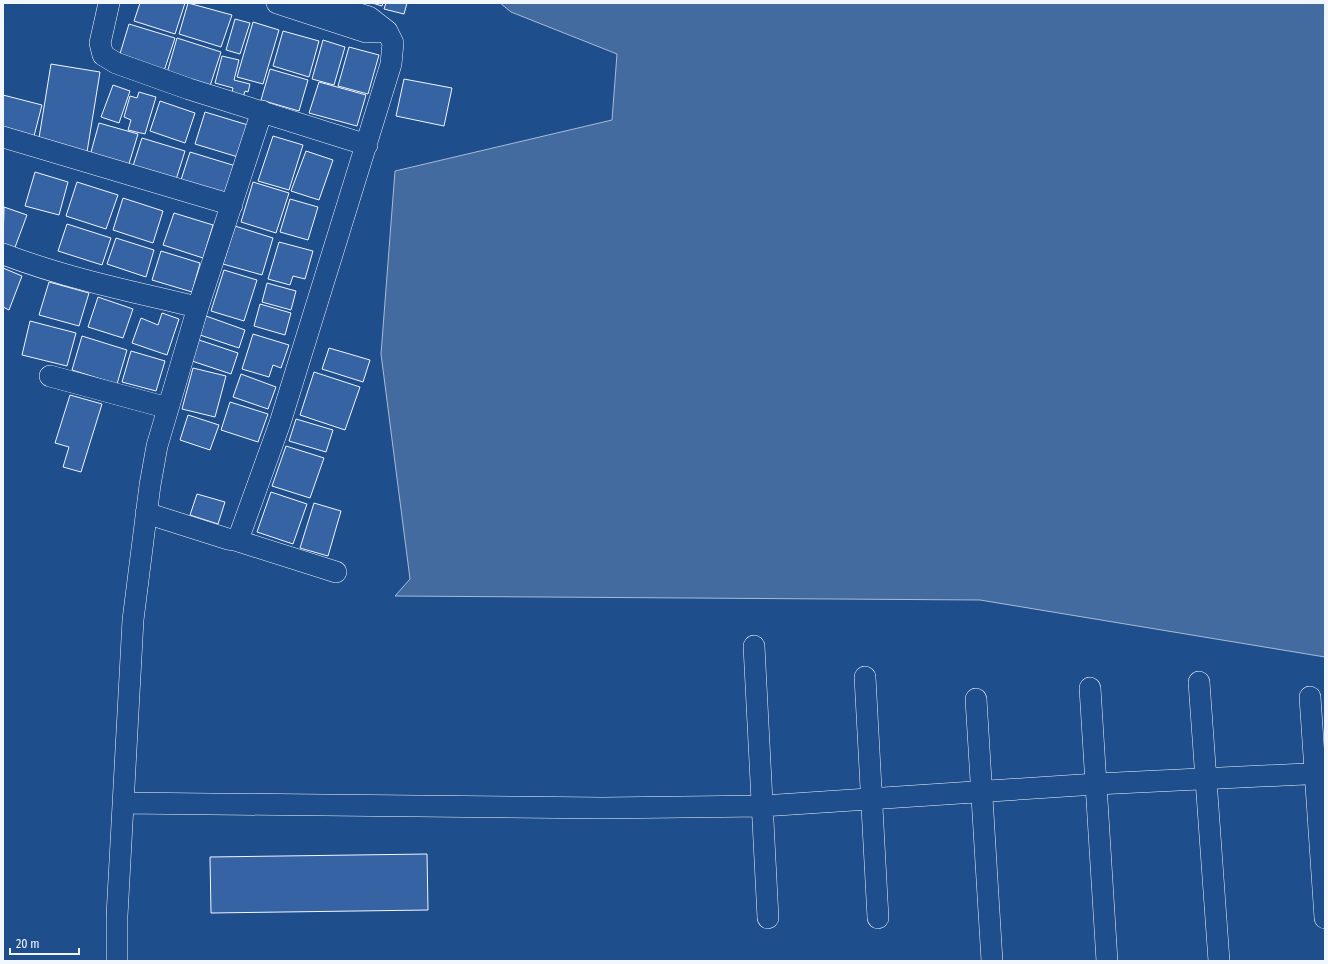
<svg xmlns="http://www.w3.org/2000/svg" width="1328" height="964" font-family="'Fira Sans Condensed',sans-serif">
	<rect width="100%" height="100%" fill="#1f4e8c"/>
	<path fill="#446ba0" stroke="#a8bbd7" d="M500 3H1325V657L980 600 395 596 410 579 381 354 395 171 612 120 617 54 511 12Z"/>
	<path fill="#3563a3" stroke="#f2f6ff" d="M140 3H185L175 34 134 21Z
		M188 3 232 15 221 47 179 34Z
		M372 3H383L382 6Z
		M386 3H407L404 14 384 9Z
		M235 19 250 23 240 54 226 50Z
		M253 22 279 30 263 84 237 77Z
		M129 24 175 38 164 71 119 57Z
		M283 31 319 41 309 77 273 66Z
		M177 38 221 52 210 86 167 73Z
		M323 40 345 47 334 85 312 79Z
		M349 47 379 55 368 94 338 86Z
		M222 56 239 60 234 80 250 84 248 92 245 91 242 101 231 97 233 88 215 83Z
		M51 64 100 72 87 152 38 144Z
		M270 69 308 80 299 111 261 100Z
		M404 79 452 88 444 126 396 116Z
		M319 82 366 95 357 126 309 113Z
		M113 85 130 91 119 123 101 117Z
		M139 92 156 97 145 134 128 130 131 120 124 117 130 96 137 98Z
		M3 95 42 105 34 136 3 129Z
		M160 101 195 113 185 143 150 131Z
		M205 112 248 125 238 157 195 144Z
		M99 123 138 134 128 167 90 156Z
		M273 136 303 145 289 190 258 181Z
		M142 138 185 151 174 186 131 172Z
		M306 151 333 160 319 200 291 191Z
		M190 152 239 167 228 199 180 183Z
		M35 172 68 182 59 215 25 206Z
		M77 182 118 195 106 229 66 216Z
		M253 182 289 193 276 233 241 222Z
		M123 198 163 211 153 243 113 230Z
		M290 199 318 207 308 240 280 232Z
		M4 207 27 215 14 250 3 246Z
		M174 213 213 225 203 258 163 245Z
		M67 224 111 238 102 265 58 251Z
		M235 226 273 238 262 275 223 264Z
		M116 238 154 250 146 277 107 264Z
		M279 242 313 251 305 279 293 276 290 285 268 279Z
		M161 251 200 263 192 292 152 280Z
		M3 268 22 276 9 310 3 307Z
		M224 270 257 280 244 321 211 311Z
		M49 282 89 293 79 326 39 315Z
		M267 283 296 291 291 310 262 302Z
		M98 297 133 309 123 338 88 327Z
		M260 304 291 313 285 335 254 326Z
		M162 313 179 319 167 355 132 343 141 318 158 325Z
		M206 316 245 330 239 348 200 335Z
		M30 321 76 333 67 366 22 355Z
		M253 334 289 345 281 368 273 365 269 377 242 369Z
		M82 336 127 350 117 384 72 370Z
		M199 340 238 353 231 374 192 361Z
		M329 348 370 360 363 382 322 369Z
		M131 351 165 361 156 391 122 382Z
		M193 368 226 376 215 417 182 409Z
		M314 372 360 387 345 430 300 415Z
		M241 374 276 387 268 409 233 397Z
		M70 395 102 404 81 472 63 467 69 447 55 443Z
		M230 402 268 414 258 442 221 430Z
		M188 415 219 425 210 450 180 440Z
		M296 419 333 430 326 452 289 441Z
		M286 446 324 458 310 498 272 486Z
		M271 492 307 504 293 544 257 532Z
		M197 494 225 502 218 524 190 515Z
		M314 503 341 511 328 556 300 548Z
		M427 854 428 910 211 913 210 857Z"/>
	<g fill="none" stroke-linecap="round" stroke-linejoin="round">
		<g stroke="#f2f6ff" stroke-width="22">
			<path id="street" d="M109 3 100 43 103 55 116 63 189 89 367 145
				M277 3 366 32 387 31
				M3 137 232 205
				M3 254C66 278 132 292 198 307
				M50 376 168 408
				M146 513 228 539 235 540 239 537 280 423 391 64 393 43 387 31 369 17 324 3
				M235 540 336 572
				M754 646 768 918
				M865 677 878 918
				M1199 682 1219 961
				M1090 688 1107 961
				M1310 697 1325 918
				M976 699 992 961
				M123 803 603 808 762 806 1096 784 1325 773
				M117 961V916L133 620 150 485 157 446 198 307 262 111"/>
		</g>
		<use href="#street" stroke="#1f4e8c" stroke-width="21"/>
	</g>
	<rect width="1328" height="964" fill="none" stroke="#f2f6ff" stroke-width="8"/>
	<path d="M10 948v6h69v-6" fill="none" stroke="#f2f6ff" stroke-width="2"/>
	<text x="16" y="948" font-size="12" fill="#f2f6ff" stroke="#1f4e8c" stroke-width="3" paint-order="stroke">20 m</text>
</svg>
